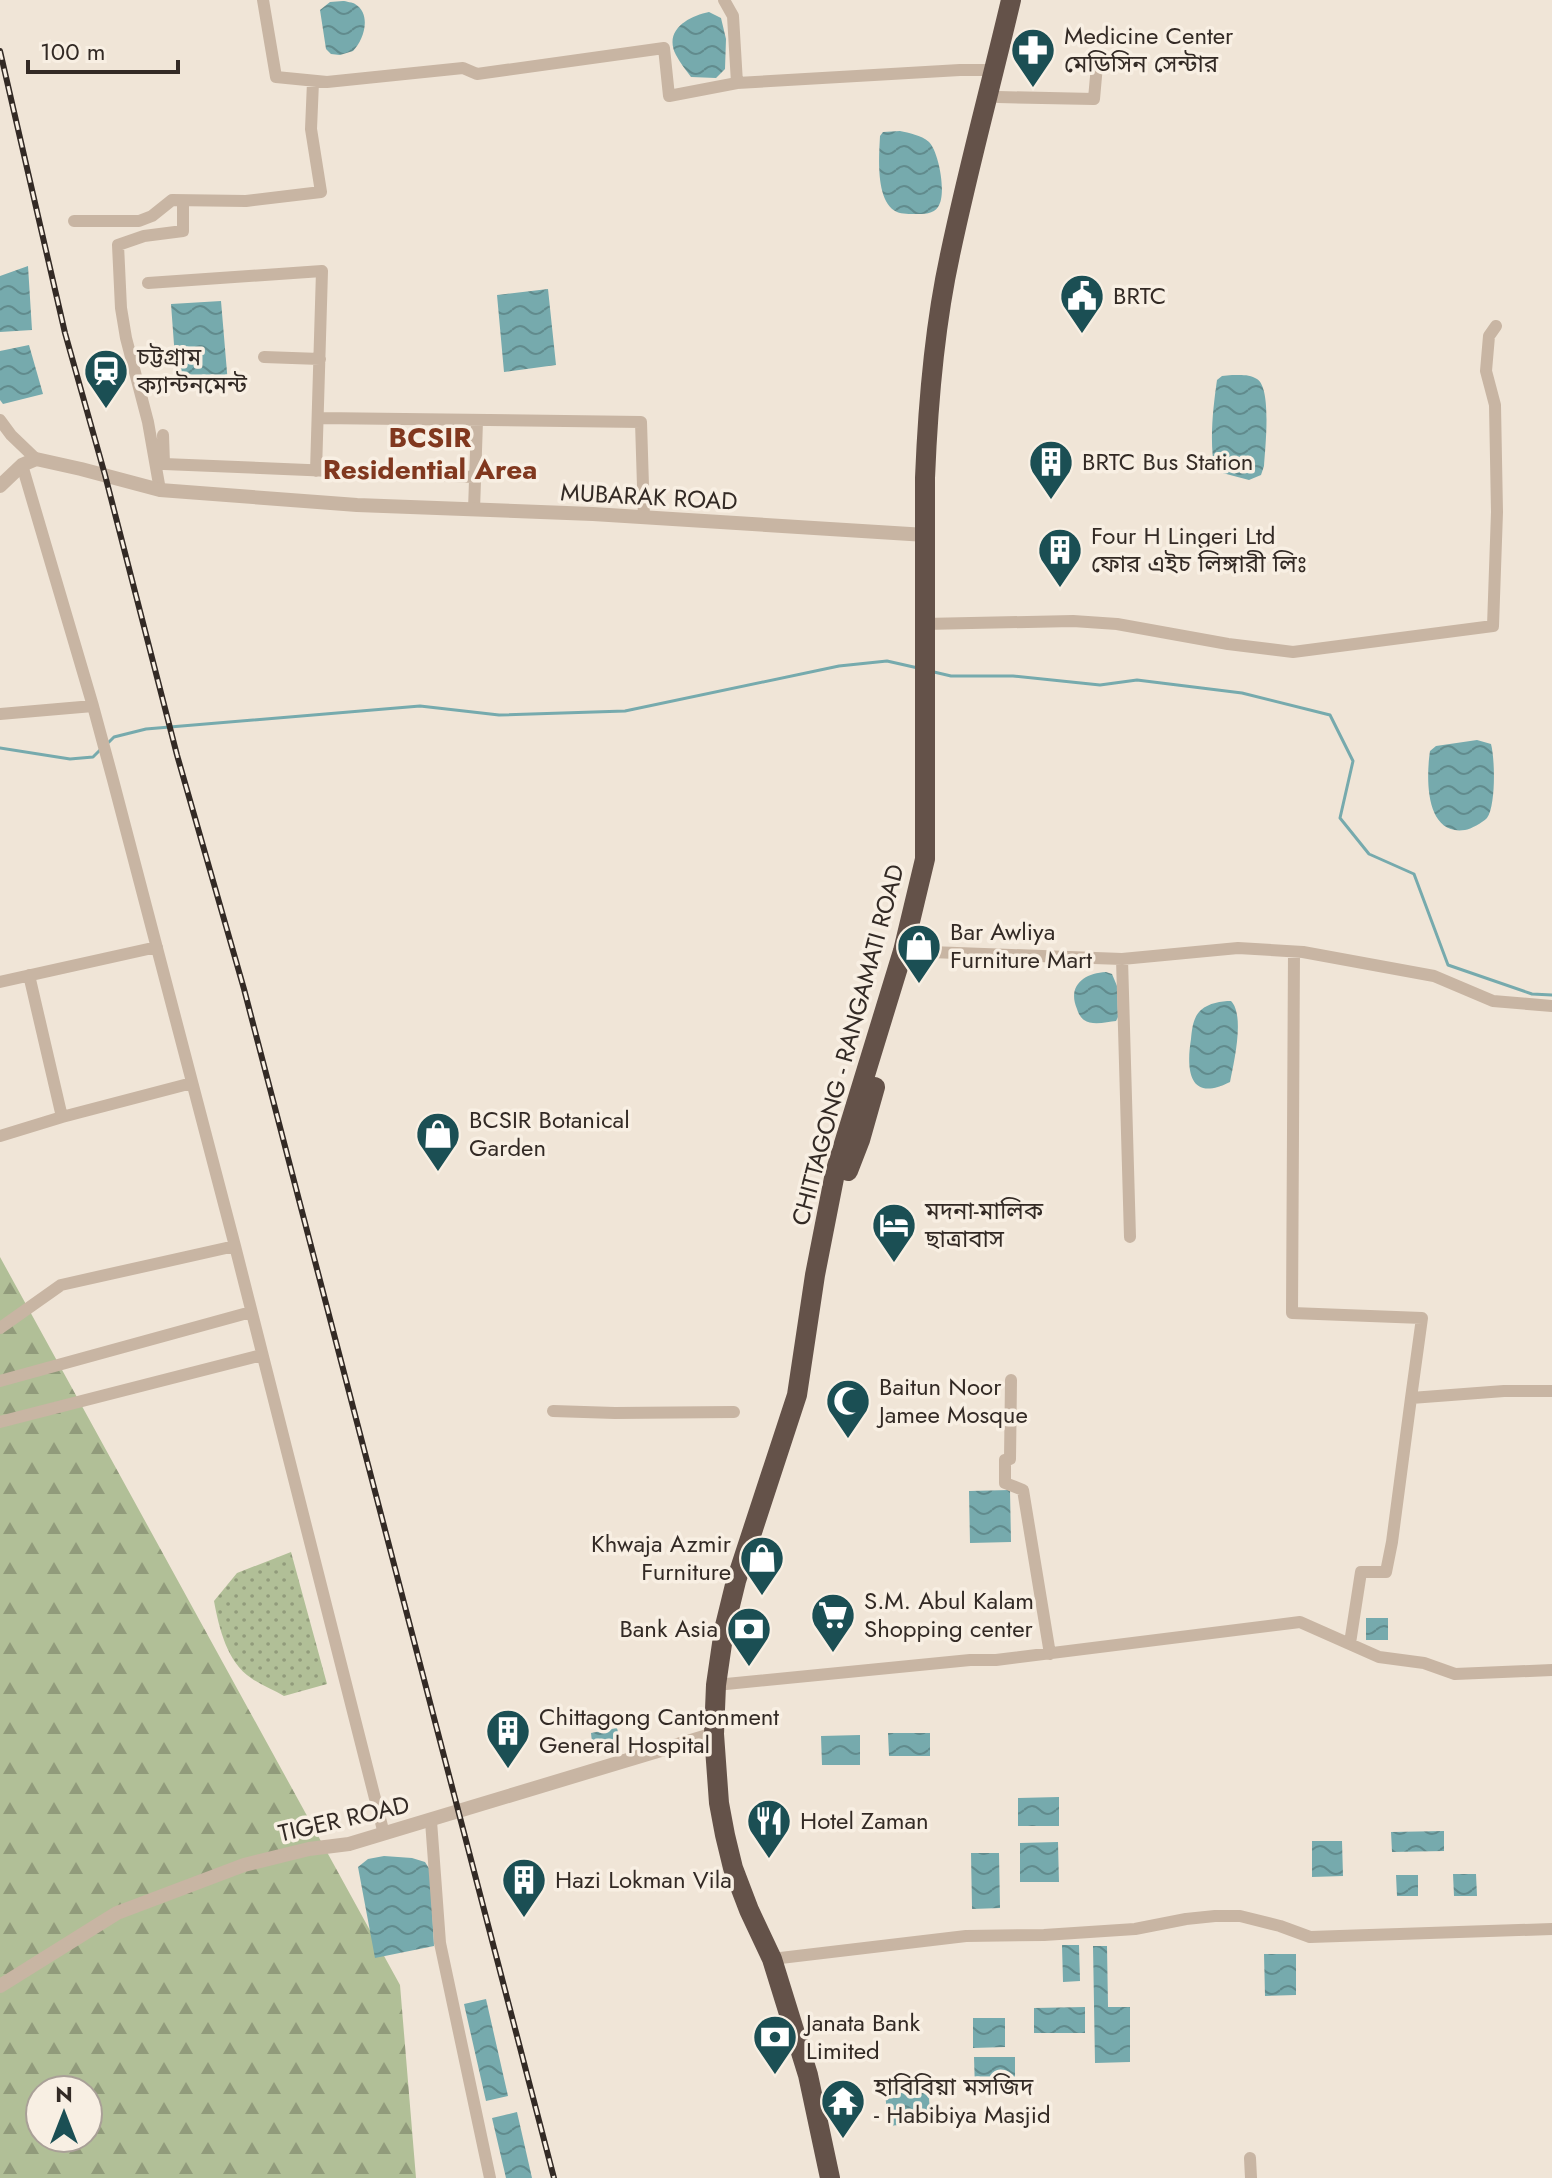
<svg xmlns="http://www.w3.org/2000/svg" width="1552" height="2178" font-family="Jost,'Noto Sans Bengali',sans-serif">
	<defs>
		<pattern id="forest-firs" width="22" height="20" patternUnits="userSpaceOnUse" patternTransform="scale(2)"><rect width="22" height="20" fill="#b1bf97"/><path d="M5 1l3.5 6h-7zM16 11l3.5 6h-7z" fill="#919b7b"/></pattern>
		<pattern id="park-dots" width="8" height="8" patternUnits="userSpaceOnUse" patternTransform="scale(2)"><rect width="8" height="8" fill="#b1bf97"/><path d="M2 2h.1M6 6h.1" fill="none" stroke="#919b7b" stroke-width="1.8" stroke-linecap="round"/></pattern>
		<pattern id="water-waves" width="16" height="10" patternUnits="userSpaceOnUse" patternTransform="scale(2)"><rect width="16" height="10" fill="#76aaad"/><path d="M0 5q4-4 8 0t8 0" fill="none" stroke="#618b8d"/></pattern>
	</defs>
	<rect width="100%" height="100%" fill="#f0e5d7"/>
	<path fill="url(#forest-firs)" fill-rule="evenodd" d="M0 1257 400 1985 416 2178H0ZM40 2090H88V2138H40Z"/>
	<path fill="url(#park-dots)" d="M291 1552 327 1684 284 1696C274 1690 261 1685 251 1678 227 1662 219 1628 214 1601L237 1573Z"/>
	<path fill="url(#water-waves)" d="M343 1C345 1 354 3 355 4 372 14 364 40 353 51L340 55 331 54 326 49 320 10 330 2Z
		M709 12 721 18 726 39 725 69 716 78 691 77C686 70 680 63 676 55 663 30 689 16 709 12Z
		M900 131C909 133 921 135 929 142 939 152 947 195 938 207 934 214 923 214 916 214 910 214 902 214 897 212 875 202 879 156 880 136L883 132Z
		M28 266 32 330 0 332V276Z
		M548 289 556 365 504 372 497 295Z
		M221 301 228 384 177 385 171 304Z
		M29 345 43 394 3 404 0 400V351Z
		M1232 375C1240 375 1250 374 1257 379 1272 388 1265 449 1264 466L1261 475 1249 480 1215 471C1209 443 1213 408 1217 380L1222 376Z
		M1477 740 1491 744C1495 759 1496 805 1487 818 1482 823 1471 829 1465 830 1425 836 1426 778 1430 751L1436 746Z
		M1106 972 1112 974 1117 986 1118 1017 1116 1021C1107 1022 1092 1026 1084 1020 1081 1018 1078 1013 1077 1009 1067 986 1084 973 1106 972Z
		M1231 1001C1245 1015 1234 1062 1230 1082 1189 1103 1186 1070 1191 1039 1192 1029 1193 1017 1201 1010 1209 1003 1221 1001 1231 1001Z
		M1010 1490 1011 1542 970 1543 969 1491Z
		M1366 1618H1388V1640H1366Z
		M617 1728 621 1744 593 1752 591 1733Z
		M888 1733H930V1756H889Z
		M860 1735V1765H822L821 1736Z
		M1059 1797V1826H1018V1798Z
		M1444 1831V1851L1392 1852 1391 1832Z
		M1312 1841H1342L1343 1876 1312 1877Z
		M1058 1842 1059 1882H1020V1843Z
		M971 1853H999L1000 1908 972 1909Z
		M384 1856 412 1858 425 1862 430 1870 434 1946 375 1958 358 1867 368 1859Z
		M1453 1874H1476L1477 1896H1454Z
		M1396 1875H1418V1896H1397Z
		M1062 1945H1079L1080 1981 1063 1982Z
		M1093 1946H1107L1108 2007H1130V2062L1095 2063Z
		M1264 1954H1296V1995L1265 1996Z
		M486 1999 508 2096 486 2101 464 2004Z
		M1085 2007V2033H1034V2008Z
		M973 2018H1005V2047L973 2048Z
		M974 2057H1015V2090H975Z
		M927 2076 931 2122 888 2126 884 2079Z
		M517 2112 532 2178H506L492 2118Z"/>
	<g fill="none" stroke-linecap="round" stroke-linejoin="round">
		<path stroke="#76aaad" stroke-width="3" d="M934 672 951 676H1013L1100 685 1137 680 1242 693 1330 715 1353 761 1340 818 1369 854 1414 874 1448 965 1532 994 1552 995
			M109 742 114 737 146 729 420 706 499 715 625 711 839 666 887 661 918 668
			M0 748 70 759 93 757 100 750"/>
		<path stroke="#c8b5a3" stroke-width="12" d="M263 0 276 77 327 82 463 68 477 74 664 48 669 96 737 83 960 70H994
			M724 0 733 16 737 83
			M998 97 1094 99 1097 65 1129 64
			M74 221H139L152 216 172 200 246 201 321 192 311 129 313 82
			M148 283 322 271 316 471
			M264 357 320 359
			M319 418 641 422 644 518
			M0 420 11 435 36 459
			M163 435 164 464 474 477
			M22 465 93 706 113 780 235 1246 384 1834
			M160 490 148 422 126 338 121 308 118 245 144 236 183 231V201
			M474 510 477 421
			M924 624 1073 621 1117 624 1228 644 1293 652 1493 626 1497 512 1495 405 1486 371 1489 336 1496 326
			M0 714 93 706
			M903 951 1122 959 1238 948 1303 952 1434 976 1493 1001 1552 1006
			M1294 952 1292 1313 1422 1318 1411 1398
			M1122 959 1130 1237
			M29 975 62 1117
			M0 982 157 947
			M0 1136 62 1117 192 1083
			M0 1328 61 1285 235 1246
			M1011 1380 1010 1459 1005 1460V1483L1023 1490 1050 1654
			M0 1381 251 1312
			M553 1411 615 1413 734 1412
			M0 1422 262 1355
			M1350 1643 1361 1572H1386L1392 1542 1411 1398 1504 1391H1552
			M716 1685 970 1660H996L1300 1622 1379 1657 1424 1663 1455 1674 1552 1670
			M431 1821 440 1943 490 2178
			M772 1959 966 1936 1044 1935 1135 1929 1186 1919 1215 1916H1240L1280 1926 1310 1937 1552 1929
			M1250 2158 1251 2178"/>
		<path stroke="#c8b5a3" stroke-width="14" d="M0 486 22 465 36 459 81 469 160 490 357 505 593 514 926 535
			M0 1986 117 1913 244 1865 309 1849 349 1844 714 1734"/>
		<path stroke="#645249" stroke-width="20" d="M848 1171 860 1140 875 1087
			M830 2178 808 2075 772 1959 749 1910 733 1868 725 1835 719 1803 714 1734 716 1685 724 1630 736 1581 797 1395 815 1275 835 1173 903 951 925 859V478C928 403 934 328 950 255 968 169 991 85 1011 0"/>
		<g stroke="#332a25" stroke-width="6">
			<path id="rail" d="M0 51 65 333 105 475 177 755 244 989 554 2178"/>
		</g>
		<use href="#rail" stroke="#f8efe3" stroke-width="3" stroke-dasharray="9" stroke-linecap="butt"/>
	</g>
	<defs>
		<g id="pharmacy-pin" transform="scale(2.3)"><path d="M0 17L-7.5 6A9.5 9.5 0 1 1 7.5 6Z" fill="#1b4f54" stroke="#f8efe3"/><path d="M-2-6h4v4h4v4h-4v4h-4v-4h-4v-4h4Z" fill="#fff"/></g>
		<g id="civic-pin" transform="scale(2.3)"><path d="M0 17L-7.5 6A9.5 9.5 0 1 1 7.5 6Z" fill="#1b4f54" stroke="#f8efe3"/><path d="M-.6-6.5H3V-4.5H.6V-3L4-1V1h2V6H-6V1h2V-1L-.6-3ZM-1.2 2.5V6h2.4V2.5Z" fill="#fff"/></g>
		<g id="station-pin" transform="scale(2.3)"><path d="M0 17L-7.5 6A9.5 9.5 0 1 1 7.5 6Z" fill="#1b4f54" stroke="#f8efe3"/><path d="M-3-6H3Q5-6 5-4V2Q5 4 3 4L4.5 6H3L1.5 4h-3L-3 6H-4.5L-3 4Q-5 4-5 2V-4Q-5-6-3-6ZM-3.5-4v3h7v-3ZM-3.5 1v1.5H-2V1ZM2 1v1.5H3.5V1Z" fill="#fff"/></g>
		<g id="building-pin" transform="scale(2.3)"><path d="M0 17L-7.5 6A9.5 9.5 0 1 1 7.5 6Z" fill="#1b4f54" stroke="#f8efe3"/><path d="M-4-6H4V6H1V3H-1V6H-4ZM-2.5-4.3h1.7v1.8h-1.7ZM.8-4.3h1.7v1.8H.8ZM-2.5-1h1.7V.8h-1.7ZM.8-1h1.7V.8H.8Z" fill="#fff"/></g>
		<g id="shop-pin" transform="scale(2.3)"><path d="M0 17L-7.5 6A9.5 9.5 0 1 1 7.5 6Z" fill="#1b4f54" stroke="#f8efe3"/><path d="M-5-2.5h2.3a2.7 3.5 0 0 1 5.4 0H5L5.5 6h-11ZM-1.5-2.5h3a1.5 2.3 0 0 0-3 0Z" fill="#fff"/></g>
		<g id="hotel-pin" transform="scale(2.3)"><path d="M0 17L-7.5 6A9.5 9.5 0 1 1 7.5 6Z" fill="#1b4f54" stroke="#f8efe3"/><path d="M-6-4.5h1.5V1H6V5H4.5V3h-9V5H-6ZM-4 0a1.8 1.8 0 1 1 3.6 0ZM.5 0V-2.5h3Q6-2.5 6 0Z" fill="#fff"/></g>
		<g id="mosque-pin" transform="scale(2.3)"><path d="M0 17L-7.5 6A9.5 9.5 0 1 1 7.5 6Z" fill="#1b4f54" stroke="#f8efe3"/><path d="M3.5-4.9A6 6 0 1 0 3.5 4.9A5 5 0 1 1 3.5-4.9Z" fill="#fff"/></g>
		<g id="supermarket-pin" transform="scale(2.3)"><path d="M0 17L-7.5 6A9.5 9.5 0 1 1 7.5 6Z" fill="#1b4f54" stroke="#f8efe3"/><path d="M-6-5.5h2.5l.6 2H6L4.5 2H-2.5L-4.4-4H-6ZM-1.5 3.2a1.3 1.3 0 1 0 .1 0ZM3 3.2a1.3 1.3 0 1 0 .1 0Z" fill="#fff"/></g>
		<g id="bank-pin" transform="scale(2.3)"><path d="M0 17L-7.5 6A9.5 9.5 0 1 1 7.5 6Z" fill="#1b4f54" stroke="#f8efe3"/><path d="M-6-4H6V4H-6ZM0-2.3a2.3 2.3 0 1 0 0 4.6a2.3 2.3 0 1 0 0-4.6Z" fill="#fff"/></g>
		<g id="restaurant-pin" transform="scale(2.3)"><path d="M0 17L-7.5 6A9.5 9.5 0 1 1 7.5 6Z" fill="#1b4f54" stroke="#f8efe3"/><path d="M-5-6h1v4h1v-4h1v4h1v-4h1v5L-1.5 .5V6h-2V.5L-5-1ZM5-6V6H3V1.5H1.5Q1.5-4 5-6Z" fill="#fff"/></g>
		<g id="temple-pin" transform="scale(2.3)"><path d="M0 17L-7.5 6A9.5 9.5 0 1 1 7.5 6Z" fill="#1b4f54" stroke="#f8efe3"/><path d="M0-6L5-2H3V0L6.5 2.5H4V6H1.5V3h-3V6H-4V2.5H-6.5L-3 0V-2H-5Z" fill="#fff"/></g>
	</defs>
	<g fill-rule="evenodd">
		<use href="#pharmacy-pin" x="1033" y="50"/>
		<use href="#civic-pin" x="1082" y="296"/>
		<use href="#station-pin" x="106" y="371"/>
		<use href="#building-pin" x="1051" y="462"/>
		<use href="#building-pin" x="1060" y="550"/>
		<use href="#shop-pin" x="919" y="946"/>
		<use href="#shop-pin" x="438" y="1134"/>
		<use href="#hotel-pin" x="894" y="1225"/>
		<use href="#mosque-pin" x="848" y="1401"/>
		<use href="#shop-pin" x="762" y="1558"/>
		<use href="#supermarket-pin" x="833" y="1615"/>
		<use href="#bank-pin" x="749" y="1629"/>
		<use href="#building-pin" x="508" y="1731"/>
		<use href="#restaurant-pin" x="769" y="1821"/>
		<use href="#building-pin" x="524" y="1880"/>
		<use href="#bank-pin" x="775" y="2037"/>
		<use href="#temple-pin" x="843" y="2101"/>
	</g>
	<g text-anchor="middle" stroke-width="7" stroke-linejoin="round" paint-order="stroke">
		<g font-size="24" fill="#332a25" stroke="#f8efe3" text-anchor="start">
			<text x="1064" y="44">Medicine Center<tspan x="1064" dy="28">মেডিসিন সেন্টার</tspan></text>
			<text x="1113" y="304">BRTC</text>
			<text x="137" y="365">চট্টগ্রাম<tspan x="137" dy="28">ক্যান্টনমেন্ট</tspan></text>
			<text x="1082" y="470">BRTC Bus Station</text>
			<text x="1091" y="544">Four H Lingeri Ltd<tspan x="1091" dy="28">ফোর এইচ লিঙ্গারী লিঃ</tspan></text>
			<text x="950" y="940">Bar Awliya<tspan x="950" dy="28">Furniture Mart</tspan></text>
			<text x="469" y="1128">BCSIR Botanical<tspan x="469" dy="28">Garden</tspan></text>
			<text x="925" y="1219">মদনা-মালিক<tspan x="925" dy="28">ছাত্রাবাস</tspan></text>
			<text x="879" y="1395">Baitun Noor<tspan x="879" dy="28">Jamee Mosque</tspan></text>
			<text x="731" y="1552" text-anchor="end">Khwaja Azmir<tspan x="731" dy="28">Furniture</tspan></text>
			<text x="864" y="1609">S.M. Abul Kalam<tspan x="864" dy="28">Shopping center</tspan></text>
			<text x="718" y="1637" text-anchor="end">Bank Asia</text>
			<text x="539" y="1725">Chittagong Cantonment<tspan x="539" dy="28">General Hospital</tspan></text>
			<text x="800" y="1829">Hotel Zaman</text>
			<text x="555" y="1888">Hazi Lokman Vila</text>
			<text x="806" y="2031">Janata Bank<tspan x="806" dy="28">Limited</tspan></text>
			<text x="874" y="2095">হাবিবিয়া মসজিদ<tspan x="874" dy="28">- Habibiya Masjid</tspan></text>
		</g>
		<g font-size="24" fill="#332a25" stroke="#f8efe3">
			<text transform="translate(649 497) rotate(3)" y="8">MUBARAK ROAD</text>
			<text transform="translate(848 1045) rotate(-75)" y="8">CHITTAGONG - RANGAMATI ROAD</text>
			<text transform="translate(344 1819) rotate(-13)" y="8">TIGER ROAD</text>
		</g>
		<g font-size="28" font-weight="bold" fill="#81381f" stroke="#f8efe3">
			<text x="430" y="447">BCSIR<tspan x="430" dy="32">Residential Area</tspan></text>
		</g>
	</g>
	<g transform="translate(64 2114)"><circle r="38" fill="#f8efe3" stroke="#a9a097" stroke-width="2"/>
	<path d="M0-6L14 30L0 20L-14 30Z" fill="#1b4f54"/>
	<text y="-12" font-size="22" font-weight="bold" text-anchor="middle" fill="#332a25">N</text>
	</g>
	<path d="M28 60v12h150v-12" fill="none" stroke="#332a25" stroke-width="4"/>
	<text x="40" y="60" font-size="24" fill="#332a25" stroke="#f8efe3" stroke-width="6" paint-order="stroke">100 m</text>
</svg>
